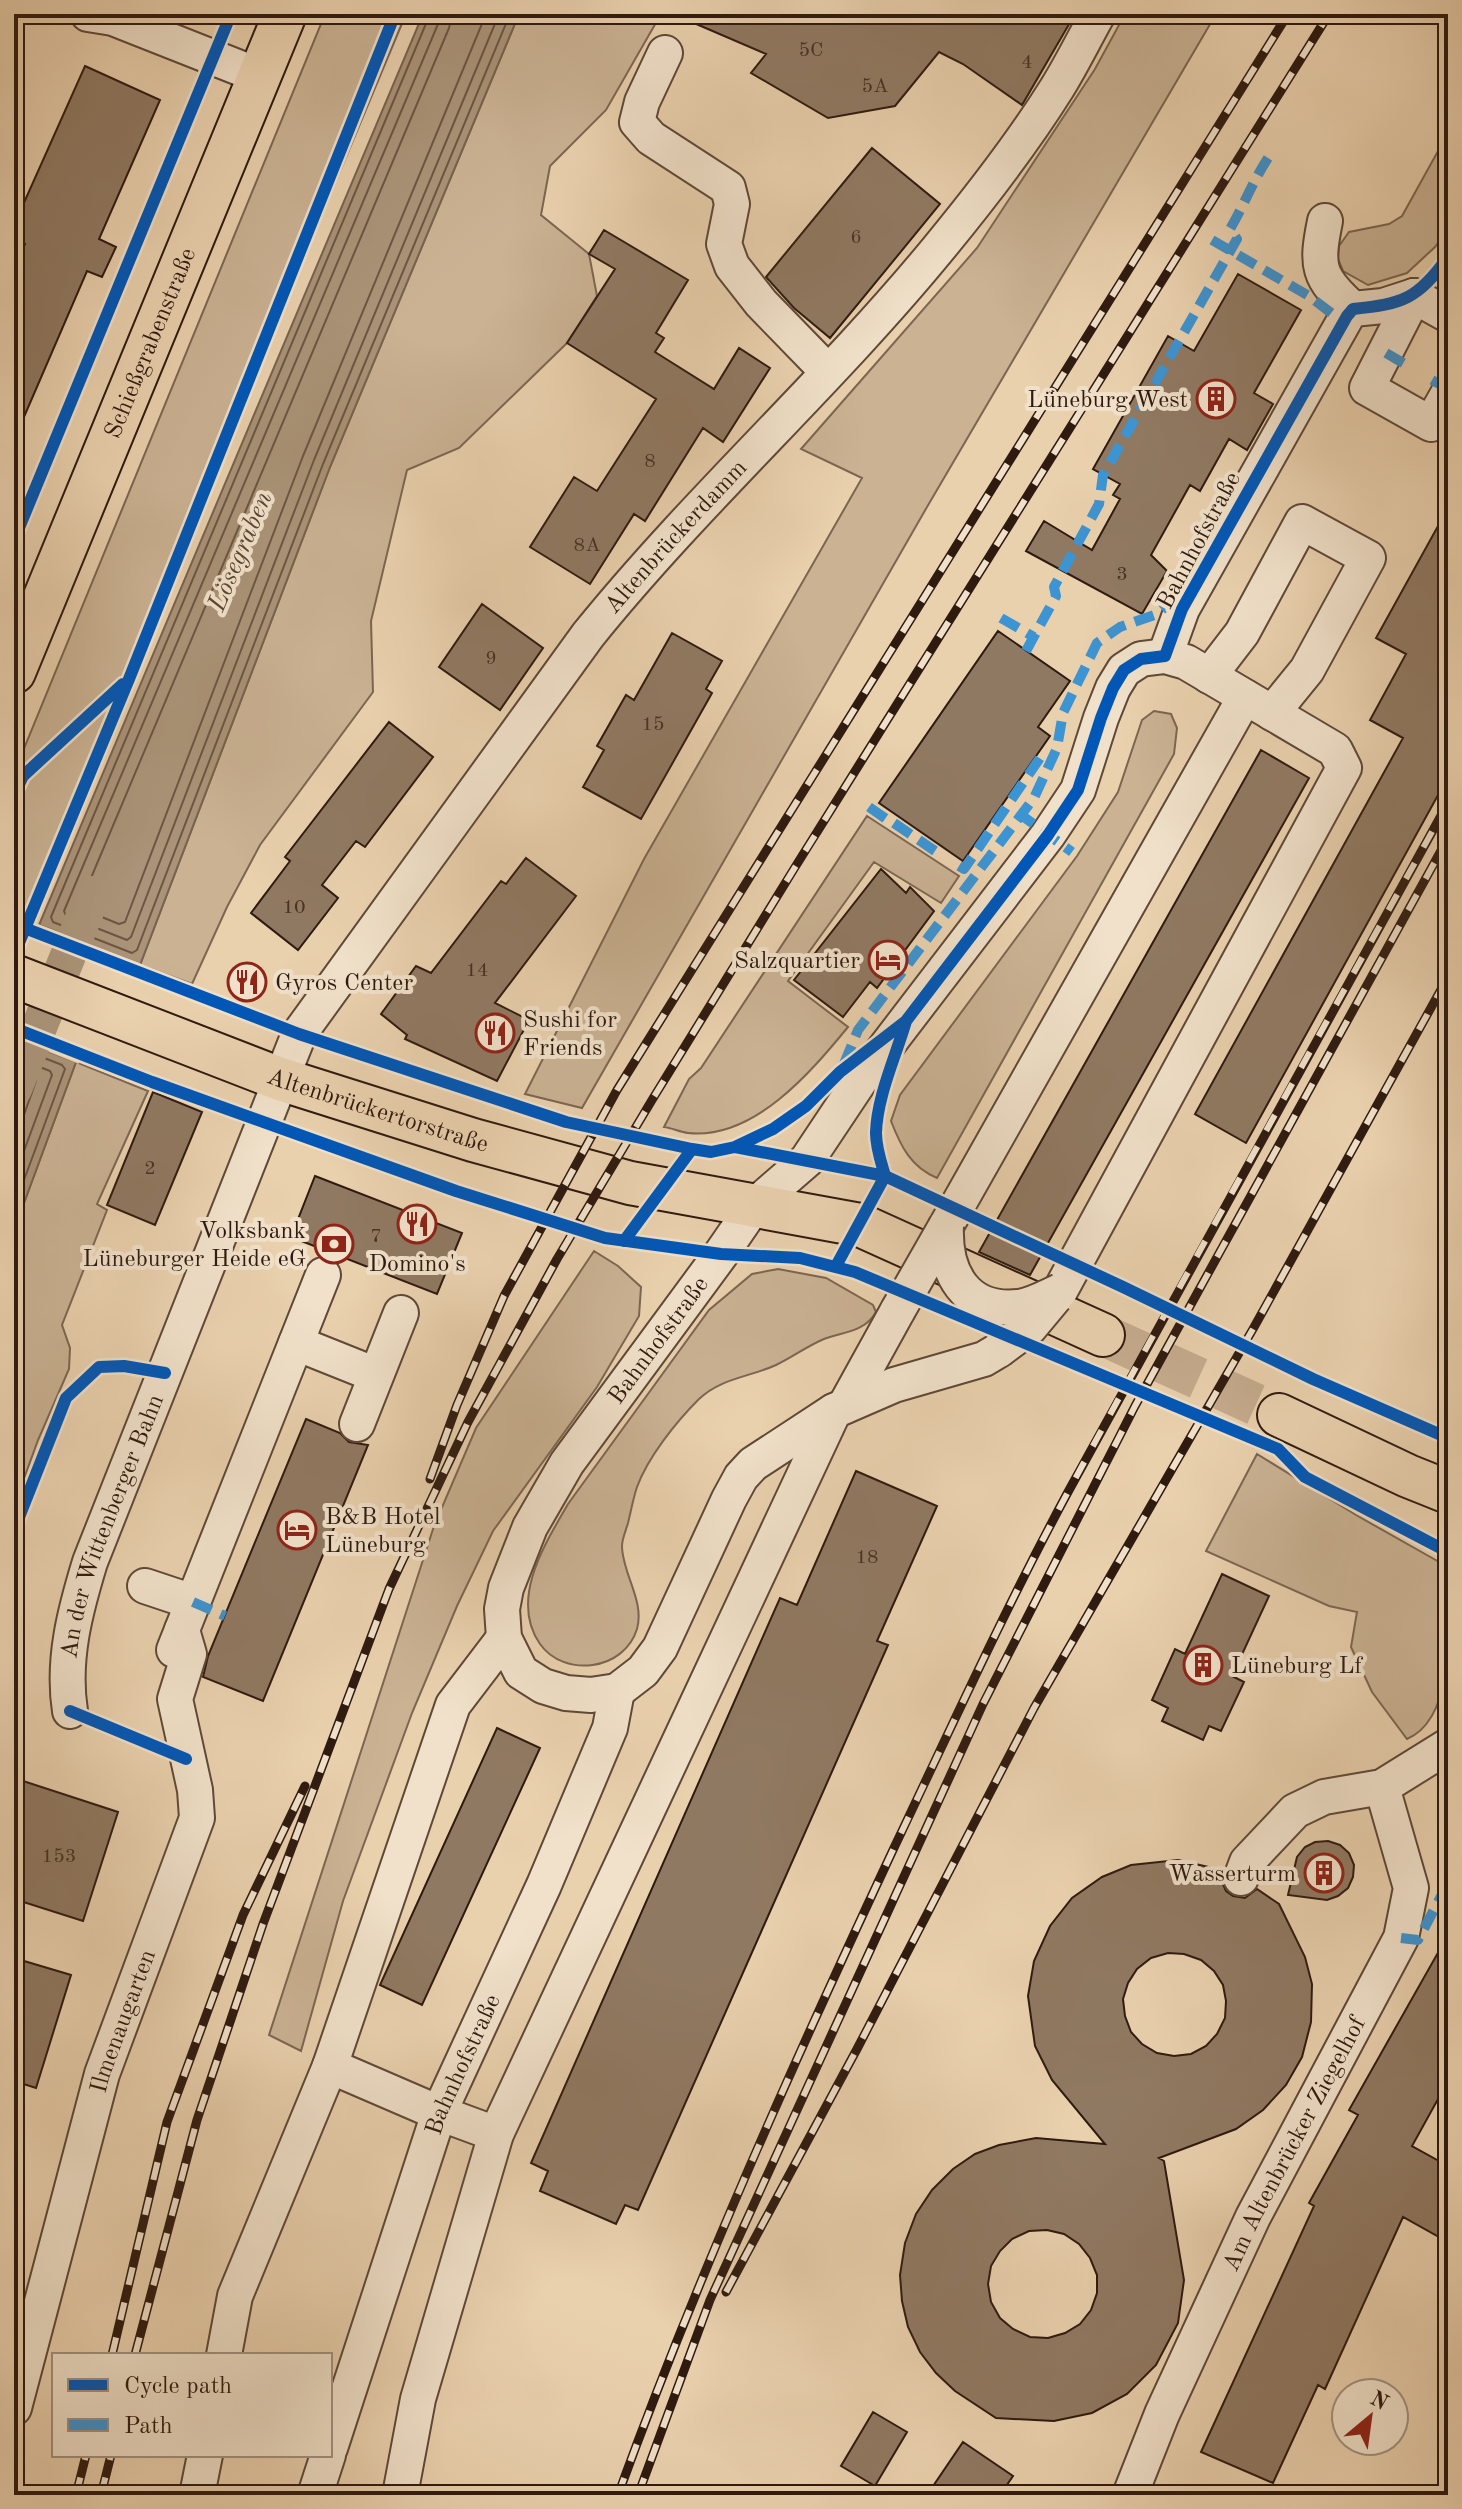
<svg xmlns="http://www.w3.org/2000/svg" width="1462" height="2509" font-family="'Old Standard TT',serif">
	<rect width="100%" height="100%" fill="#ead1ae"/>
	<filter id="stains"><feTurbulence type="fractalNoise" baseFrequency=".0025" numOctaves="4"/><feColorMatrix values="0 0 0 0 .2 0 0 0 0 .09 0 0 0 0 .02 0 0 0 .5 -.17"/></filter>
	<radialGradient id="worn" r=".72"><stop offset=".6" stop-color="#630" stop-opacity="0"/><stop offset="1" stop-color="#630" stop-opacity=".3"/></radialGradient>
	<path fill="#cab293" stroke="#7c6652" stroke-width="2" d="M325 14H406L29 914 14 893V773Z
		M519 14H661L606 110 550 166 541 215 589 254 597 296 567 343 459 448 407 470 371 621 373 692 260 845 227 907 192 984 140 965 330 467Z
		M1125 14H1216L927 507 582 1108 525 1094 644 859 862 478 801 449 977 248 1095 69Z
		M1448 133V229L1435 247 1407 273 1368 285 1343 271 1338 259 1339 246 1349 232 1389 224 1402 216Z
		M1154 711 1171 714 1177 728 1174 754 937 1178C911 1167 901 1147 891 1121L900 1095 1077 856 1118 792 1142 720Z
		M867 816 959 876 941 903 874 862 788 981 848 1027C811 1072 754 1140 688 1133 680 1132 672 1128 664 1127L689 1079 701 1068Z
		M76 1062 148 1091 97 1204 107 1210 62 1325 70 1348 69 1369 38 1440 14 1506V1230Z
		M594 1251 618 1266 641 1287 639 1316 597 1387 493 1531 457 1606 412 1713 343 1901 301 2051 269 2035 434 1526 476 1428Z
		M778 1269 826 1278 873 1305 876 1312C865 1332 843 1332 824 1339 807 1346 793 1357 776 1365 750 1377 721 1378 699 1399 676 1422 648 1457 637 1487 633 1499 631 1511 628 1523 626 1530 622 1539 622 1546 622 1573 645 1601 637 1629 624 1671 564 1678 540 1644 509 1599 545 1544 568 1504L709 1310 752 1274Z
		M1257 1454 1356 1515 1448 1567C1448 1613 1459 1717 1407 1739L1372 1692 1351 1647 1357 1612 1329 1606 1206 1551Z"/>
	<path fill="#aa9378" stroke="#79634e" stroke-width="2" d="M423 14H519L330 467 140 965 39 925Z
		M14 1038 76 1062 14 1230Z"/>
	<path fill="#ead1ae" d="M35 923 144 965V966L139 968 38 928Z
		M14 1034 78 1058 79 1064 14 1038Z"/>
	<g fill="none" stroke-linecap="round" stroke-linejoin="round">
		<path stroke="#6c5644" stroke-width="2" d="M430 14 51 917 53 922 132 953 137 950 323 464 510 14
			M440 14 438 24 64 911 66 916 127 940 131 937 314 460 499 14
			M452 14 449 28 80 904 82 909 119 924 125 922 303 456 486 14
			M14 1046 62 1065 65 1069 14 1207
			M14 1057 50 1071 52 1075 14 1178
			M14 1070 34 1078 36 1081 14 1143"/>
		<path stroke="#aa9378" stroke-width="36" d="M14 1089 93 894"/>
	</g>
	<path fill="#907962" stroke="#2f1a10" stroke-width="2" fill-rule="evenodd" d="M673 14H1075L1022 105 963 64 939 52 895 106 828 118 751 73 766 54Z
		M85 66 160 100 99 239 116 247 102 277 87 271 14 440V269L25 244 14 240V225Z
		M872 148 940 204 830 338 794 308 766 277Z
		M604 230 688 280 656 333 664 338 655 352 714 389 739 348 770 368 723 442 703 428 645 521 634 514 590 584 530 547 574 477 597 491 656 399 567 343 615 269 589 254Z
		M1238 274 1301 310 1254 393 1273 404 1247 450 1229 439 1200 491 1190 485 1151 555 1167 571 1142 614 1026 551 1044 521 1092 550 1120 499 1113 495 1120 484 1093 469 1168 336 1194 351Z
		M1448 508V777L1246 1143 1195 1114 1403 738 1370 720 1406 654 1376 638Z
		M482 604 543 648 500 710 439 667Z
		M998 631 1070 681 1038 727 1050 736 963 861 879 803Z
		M672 633 722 661 706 689 712 693 641 819 583 787 604 750 597 746 626 695 634 700Z
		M389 722 433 757 365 847 356 841 322 885 338 898 298 950 251 913 290 861 285 857Z
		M1261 750 1309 778 1030 1275 979 1252Z
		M526 858 576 896 495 1003 529 1020 497 1081 405 1039 407 1035 381 1014 416 966 431 973 501 881 506 884Z
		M881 869 906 893 910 887 934 911 877 988 870 982 843 1017 794 980Z
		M153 1092 202 1112 155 1225 107 1205Z
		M315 1176 462 1233 437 1294 291 1237Z
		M306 1419 340 1433 349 1442 368 1445 263 1701 203 1677 208 1656Z
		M856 1471 937 1506 877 1641 888 1645 638 2210 625 2205 616 2224 540 2191 548 2171 531 2163 780 1598 797 1605Z
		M1222 1574 1269 1596 1232 1676 1244 1682 1221 1731 1209 1726 1203 1740 1162 1721 1168 1708 1152 1700 1175 1649 1185 1654Z
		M497 1728 540 1748 422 2005 380 1985Z
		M14 1778 118 1812 83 1921 14 1899Z
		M1328 1841 1340 1845 1349 1853 1354 1865 1353 1877 1348 1888 1338 1896 1327 1900 1288 1895 1297 1857 1305 1847 1315 1842Z
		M1178 1860 1222 1870V1882L1226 1891 1233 1896 1245 1898 1257 1889 1279 1904 1305 1957 1312 1984 1311 2022 1302 2057 1286 2085 1263 2110 1236 2129 1159 2158 1164 2161 1184 2280 1178 2323 1156 2365 1127 2394 1092 2413 1054 2421 996 2418 955 2391 936 2373 920 2352 908 2327 902 2301 900 2275 905 2243 916 2214 932 2190 953 2169 975 2154 999 2145 1036 2138 1105 2144 1052 2080 1035 2046 1028 1996 1034 1961 1050 1926 1072 1898 1102 1877 1131 1865ZM1168 1953 1184 1954 1201 1960 1214 1971 1223 1985 1226 2001 1225 2018 1217 2034 1206 2046 1191 2054 1174 2056 1157 2053 1142 2044 1131 2032 1125 2016 1123 1999 1128 1983 1137 1969 1151 1958ZM1047 2230 1064 2234 1079 2244 1090 2258 1097 2275V2293L1091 2310 1080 2324 1065 2333 1048 2338 1030 2337 1013 2329 1000 2318 991 2302 988 2284 991 2266 1000 2251 1012 2239 1029 2231Z
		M1448 1935V2081L1412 2146 1448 2166V2242L1403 2217 1325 2389 1318 2385 1273 2483 1201 2452 1314 2206 1309 2203 1358 2115 1349 2110Z
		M14 1958 71 1975 36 2088 14 2081Z
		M873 2412 907 2432 875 2486 841 2466Z
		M963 2442 1013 2476 1000 2495H927Z"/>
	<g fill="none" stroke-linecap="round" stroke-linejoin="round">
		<path stroke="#c5ac8e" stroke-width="42" stroke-dasharray="42 21" stroke-linecap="butt" d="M1103 1335 1279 1415"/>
		<g stroke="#5e4838" stroke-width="38">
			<g id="minor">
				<path d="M88 14 113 18 260 76"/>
				<path d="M665 53 642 102 637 122 651 138 728 188 732 204 724 244 732 266 761 303 828 372"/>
				<path d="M1325 221C1316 266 1317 277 1353 309"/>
				<path d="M1414 296 1367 388 1431 424 1448 394"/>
				<path d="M1414 296 1448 315"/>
				<path d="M1165 656 1182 609 1347 316 1353 309 1383 306 1414 296"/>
				<path d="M1209 676 1242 633 1302 522 1368 558 1307 670 1272 713"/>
				<path d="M946 1226 1245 697"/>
				<path d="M296 1343 376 1375"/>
				<path id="s1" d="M999 1350 984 1359 894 1385 834 1411 753 1464 741 1477 729 1499 660 1648 643 1671 617 1691 591 1695 566 1693 543 1686 521 1672 504 1638 502 1609 506 1588 530 1527 567 1463 721 1254 754 1206 807 1160 859 1082 1048 835 1078 790 1101 718 1113 688 1124 670 1141 659 1165 656 1186 662 1335 750 1344 768 1060 1291"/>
				<path d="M845 1406 898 1310"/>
				<path d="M357 1424 401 1313"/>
				<path d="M145 1586 193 1602"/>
				<path d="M174 1650 323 1275"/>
				<path id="s2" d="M70 1711C62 1660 75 1611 90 1562L299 1034 588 635C697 500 828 383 938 249 980 198 1022 144 1057 88 1072 64 1084 39 1098 14"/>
				<path d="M1241 1878 1247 1862 1295 1811 1324 1797 1382 1787 1448 1746"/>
				<path d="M330 2066 439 2113 496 2134"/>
				<path d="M224 2355 235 2296 330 2066 453 1705 504 1638"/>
				<path id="s3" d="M14 2408 102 2074 197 1818 195 1790 175 1699 189 1654 182 1630"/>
				<path id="s4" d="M330 2448 439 2113 544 1885 610 1728 617 1691"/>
				<path d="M197 2495 205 2455"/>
				<path d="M315 2495 328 2455"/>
				<path d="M400 2495 418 2399 496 2134 834 1411"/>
				<path id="s5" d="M1130 2495 1162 2414 1253 2217 1401 1938 1411 1888 1382 1787"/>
			</g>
		</g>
		<g stroke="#2f1a10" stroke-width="46">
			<g id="major">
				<path id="s6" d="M14 672 285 14"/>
				<path id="s7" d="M14 976 280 1079 473 1140 630 1183 860 1225 1103 1335"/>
				<path d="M1279 1415 1408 1476 1448 1492"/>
			</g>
		</g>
		<use href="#minor" stroke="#f1e1ca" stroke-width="34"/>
		<use href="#major" stroke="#ead1ae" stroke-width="42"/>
		<g stroke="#2f1a10" stroke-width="9">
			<path id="rail" d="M430 1479 457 1405 504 1296 617 1090 1288 14
				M726 2292 857 2049 1034 1708 1253 1329 1448 977
				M112 2355 167 2122 243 1915 305 1786
				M135 2355 197 2120 263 1924 389 1589 468 1422 557 1259 652 1100 797 864 1329 14
				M76 2495 86 2455
				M101 2495 111 2455
				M618 2495C698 2275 794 2062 893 1850 950 1730 1005 1609 1068 1492 1193 1261 1321 1032 1448 803
				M638 2495 710 2300 983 1704 1135 1406 1448 838"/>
		</g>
		<use href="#rail" stroke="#f1e1ca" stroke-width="6" stroke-dasharray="18" stroke-linecap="butt"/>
		<g stroke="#5e4838" stroke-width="38" stroke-linecap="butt">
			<path id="minor-bridge" d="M946 1226C944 1272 965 1313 1019 1307 1033 1305 1047 1297 1060 1291
				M898 1310 946 1226
				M999 1350 1030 1327 1055 1297"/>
		</g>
		<use href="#minor-bridge" stroke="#f1e1ca" stroke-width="34"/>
		<path stroke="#3d94d3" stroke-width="10" stroke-dasharray="20 10" stroke-linecap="butt" d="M1212 240 1309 296 1343 322
			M1386 353 1410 367
			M1432 380 1448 389
			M1001 618 1034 637
			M1026 651 1056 596 1054 587 1099 504 1103 475 1237 239 1230 229C1244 205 1253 181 1268 158
			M869 807 889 821
			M1017 812 1072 852
			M894 823 935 851
			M959 866 964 869 1042 755
			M844 1064 858 1030 1034 798 1057 748 1063 713 1097 643 1120 627 1157 614 1173 600 1180 599 1186 602
			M193 1602 225 1616
			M1401 1938 1418 1940 1448 1883"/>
		<g stroke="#f1e1ca" stroke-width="17">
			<path id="cycleway" d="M14 540 231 14
				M14 795 23 776 123 684
				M14 924 299 1034 566 1122 692 1149 711 1152 735 1147 885 1176 1123 1287 1313 1379 1448 1438
				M14 955 129 679 395 14
				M14 1028 152 1082 456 1191 605 1238 721 1254 800 1258 855 1272 1278 1449 1305 1477 1448 1552
				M735 1147 773 1129 806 1106 840 1072 906 1021 1048 835 1078 790 1101 718 1113 688 1124 670 1141 659 1165 656 1182 609 1347 316 1353 309C1403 304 1418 299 1448 257
				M624 1241 692 1149
				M836 1266 885 1176C881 1162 876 1148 876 1133 877 1096 896 1056 906 1021
				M14 1530 66 1398 99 1367 124 1366 165 1373
				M70 1711 186 1759"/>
		</g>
		<use href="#cycleway" stroke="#0057b8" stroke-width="12"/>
	</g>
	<defs>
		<g id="building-ring" transform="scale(2)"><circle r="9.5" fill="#f1e1ca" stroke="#8f2418" stroke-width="1.5"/><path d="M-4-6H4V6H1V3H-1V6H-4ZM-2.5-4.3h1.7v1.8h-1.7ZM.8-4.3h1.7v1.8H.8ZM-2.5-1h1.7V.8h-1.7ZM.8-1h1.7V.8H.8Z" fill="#8f2418"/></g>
		<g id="hotel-ring" transform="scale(2)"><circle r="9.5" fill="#f1e1ca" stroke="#8f2418" stroke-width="1.5"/><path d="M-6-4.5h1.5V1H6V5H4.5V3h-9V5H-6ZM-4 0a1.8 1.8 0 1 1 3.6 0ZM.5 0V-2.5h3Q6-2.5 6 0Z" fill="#8f2418"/></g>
		<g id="restaurant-ring" transform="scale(2)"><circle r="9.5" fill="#f1e1ca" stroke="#8f2418" stroke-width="1.5"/><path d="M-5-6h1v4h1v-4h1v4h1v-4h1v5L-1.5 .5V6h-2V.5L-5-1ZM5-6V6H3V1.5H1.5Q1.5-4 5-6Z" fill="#8f2418"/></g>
		<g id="bank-ring" transform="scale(2)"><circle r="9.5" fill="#f1e1ca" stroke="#8f2418" stroke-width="1.5"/><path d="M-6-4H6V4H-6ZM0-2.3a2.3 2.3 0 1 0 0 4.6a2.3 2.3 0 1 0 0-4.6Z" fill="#8f2418"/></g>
	</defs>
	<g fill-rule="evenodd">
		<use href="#building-ring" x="1216" y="399"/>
		<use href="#hotel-ring" x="888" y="960"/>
		<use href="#restaurant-ring" x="247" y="982"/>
		<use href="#restaurant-ring" x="495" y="1033"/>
		<use href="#restaurant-ring" x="417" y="1224"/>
		<use href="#bank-ring" x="334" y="1244"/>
		<use href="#hotel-ring" x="297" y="1530"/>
		<use href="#building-ring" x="1203" y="1665"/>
		<use href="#building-ring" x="1324" y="1873"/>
	</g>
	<g text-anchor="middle" stroke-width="8" stroke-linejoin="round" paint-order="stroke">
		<g font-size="20" fill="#473224">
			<text x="811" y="56">5C</text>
			<text x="1027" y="68">4</text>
			<text x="875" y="92">5A</text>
			<text x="856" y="243">6</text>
			<text x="650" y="467">8</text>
			<text x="587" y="551">8A</text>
			<text x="1122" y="580">3</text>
			<text x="491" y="664">9</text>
			<text x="653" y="730">15</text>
			<text x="294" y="913">10</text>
			<text x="477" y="976">14</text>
			<text x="150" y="1174">2</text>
			<text x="376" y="1242">7</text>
			<text x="867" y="1563">18</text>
			<text x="59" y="1862">153</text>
		</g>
		<g font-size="24" fill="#2f1a10" stroke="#f1e1ca">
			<text dy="8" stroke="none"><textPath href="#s6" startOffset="356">Schießgrabenstraße</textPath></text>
			<text dy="8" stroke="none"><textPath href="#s2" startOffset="1344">Altenbrückerdamm</textPath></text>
			<text transform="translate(1198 540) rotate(-62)" y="8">Bahnhofstraße</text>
			<text dy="8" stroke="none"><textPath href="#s7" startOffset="388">Altenbrückertorstraße</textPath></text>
			<text dy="8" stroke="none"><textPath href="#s1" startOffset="1024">Bahnhofstraße</textPath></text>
			<text dy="8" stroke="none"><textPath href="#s2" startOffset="192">An der Wittenberger Bahn</textPath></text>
			<text dy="8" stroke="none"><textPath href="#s3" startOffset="402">Ilmenaugarten</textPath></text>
			<text dy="8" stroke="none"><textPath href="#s4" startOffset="406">Bahnhofstraße</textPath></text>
			<text dy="8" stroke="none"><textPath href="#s5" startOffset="388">Am Altenbrücker Ziegelhof</textPath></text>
		</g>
		<g font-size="24" fill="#2f1a10" stroke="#f1e1ca" text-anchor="end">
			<text x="1188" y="407">Lüneburg West</text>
			<text x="860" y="968">Salzquartier</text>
			<text x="275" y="990" text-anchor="start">Gyros Center</text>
			<text x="523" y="1027" text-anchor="start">Sushi for<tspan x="523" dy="28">Friends</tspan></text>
			<text x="306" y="1238">Volksbank<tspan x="306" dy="28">Lüneburger Heide eG</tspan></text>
			<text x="417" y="1271" text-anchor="middle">Domino's</text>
			<text x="325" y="1524" text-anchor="start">B&amp;B Hotel<tspan x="325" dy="28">Lüneburg</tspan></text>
			<text x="1231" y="1673" text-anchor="start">Lüneburg Lf</text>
			<text x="1296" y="1881">Wasserturm</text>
		</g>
		<g font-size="26" font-style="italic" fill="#5a4434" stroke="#f1e1ca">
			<text transform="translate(239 551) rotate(-67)" y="9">Lösegraben</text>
		</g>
	</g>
	<rect width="1462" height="2509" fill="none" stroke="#ead1ae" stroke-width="48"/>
	<rect x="16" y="16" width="1430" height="2477" fill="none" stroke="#2f1a10" stroke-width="4"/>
	<rect x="24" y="24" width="1414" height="2461" fill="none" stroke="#2f1a10" stroke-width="2"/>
	<rect x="52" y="2353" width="280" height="104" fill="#f1e1ca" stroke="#a39180" stroke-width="2"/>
	<rect x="68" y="2379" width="40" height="12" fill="#0057b8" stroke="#a39180" stroke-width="2"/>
	<text x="124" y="2393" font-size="24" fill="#2f1a10">Cycle path</text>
	<rect x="68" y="2419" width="40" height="12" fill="#3d94d3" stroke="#a39180" stroke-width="2"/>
	<text x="124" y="2433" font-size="24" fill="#2f1a10">Path</text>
	<g transform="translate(1370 2417) rotate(29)"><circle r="38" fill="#f1e1ca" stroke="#a39180" stroke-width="2"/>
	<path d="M0-6L14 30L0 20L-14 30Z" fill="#8f2418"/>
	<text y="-12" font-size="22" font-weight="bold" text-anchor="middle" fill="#2f1a10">N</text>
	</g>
	<rect width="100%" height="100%" filter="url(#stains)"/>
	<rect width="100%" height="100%" fill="url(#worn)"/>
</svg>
